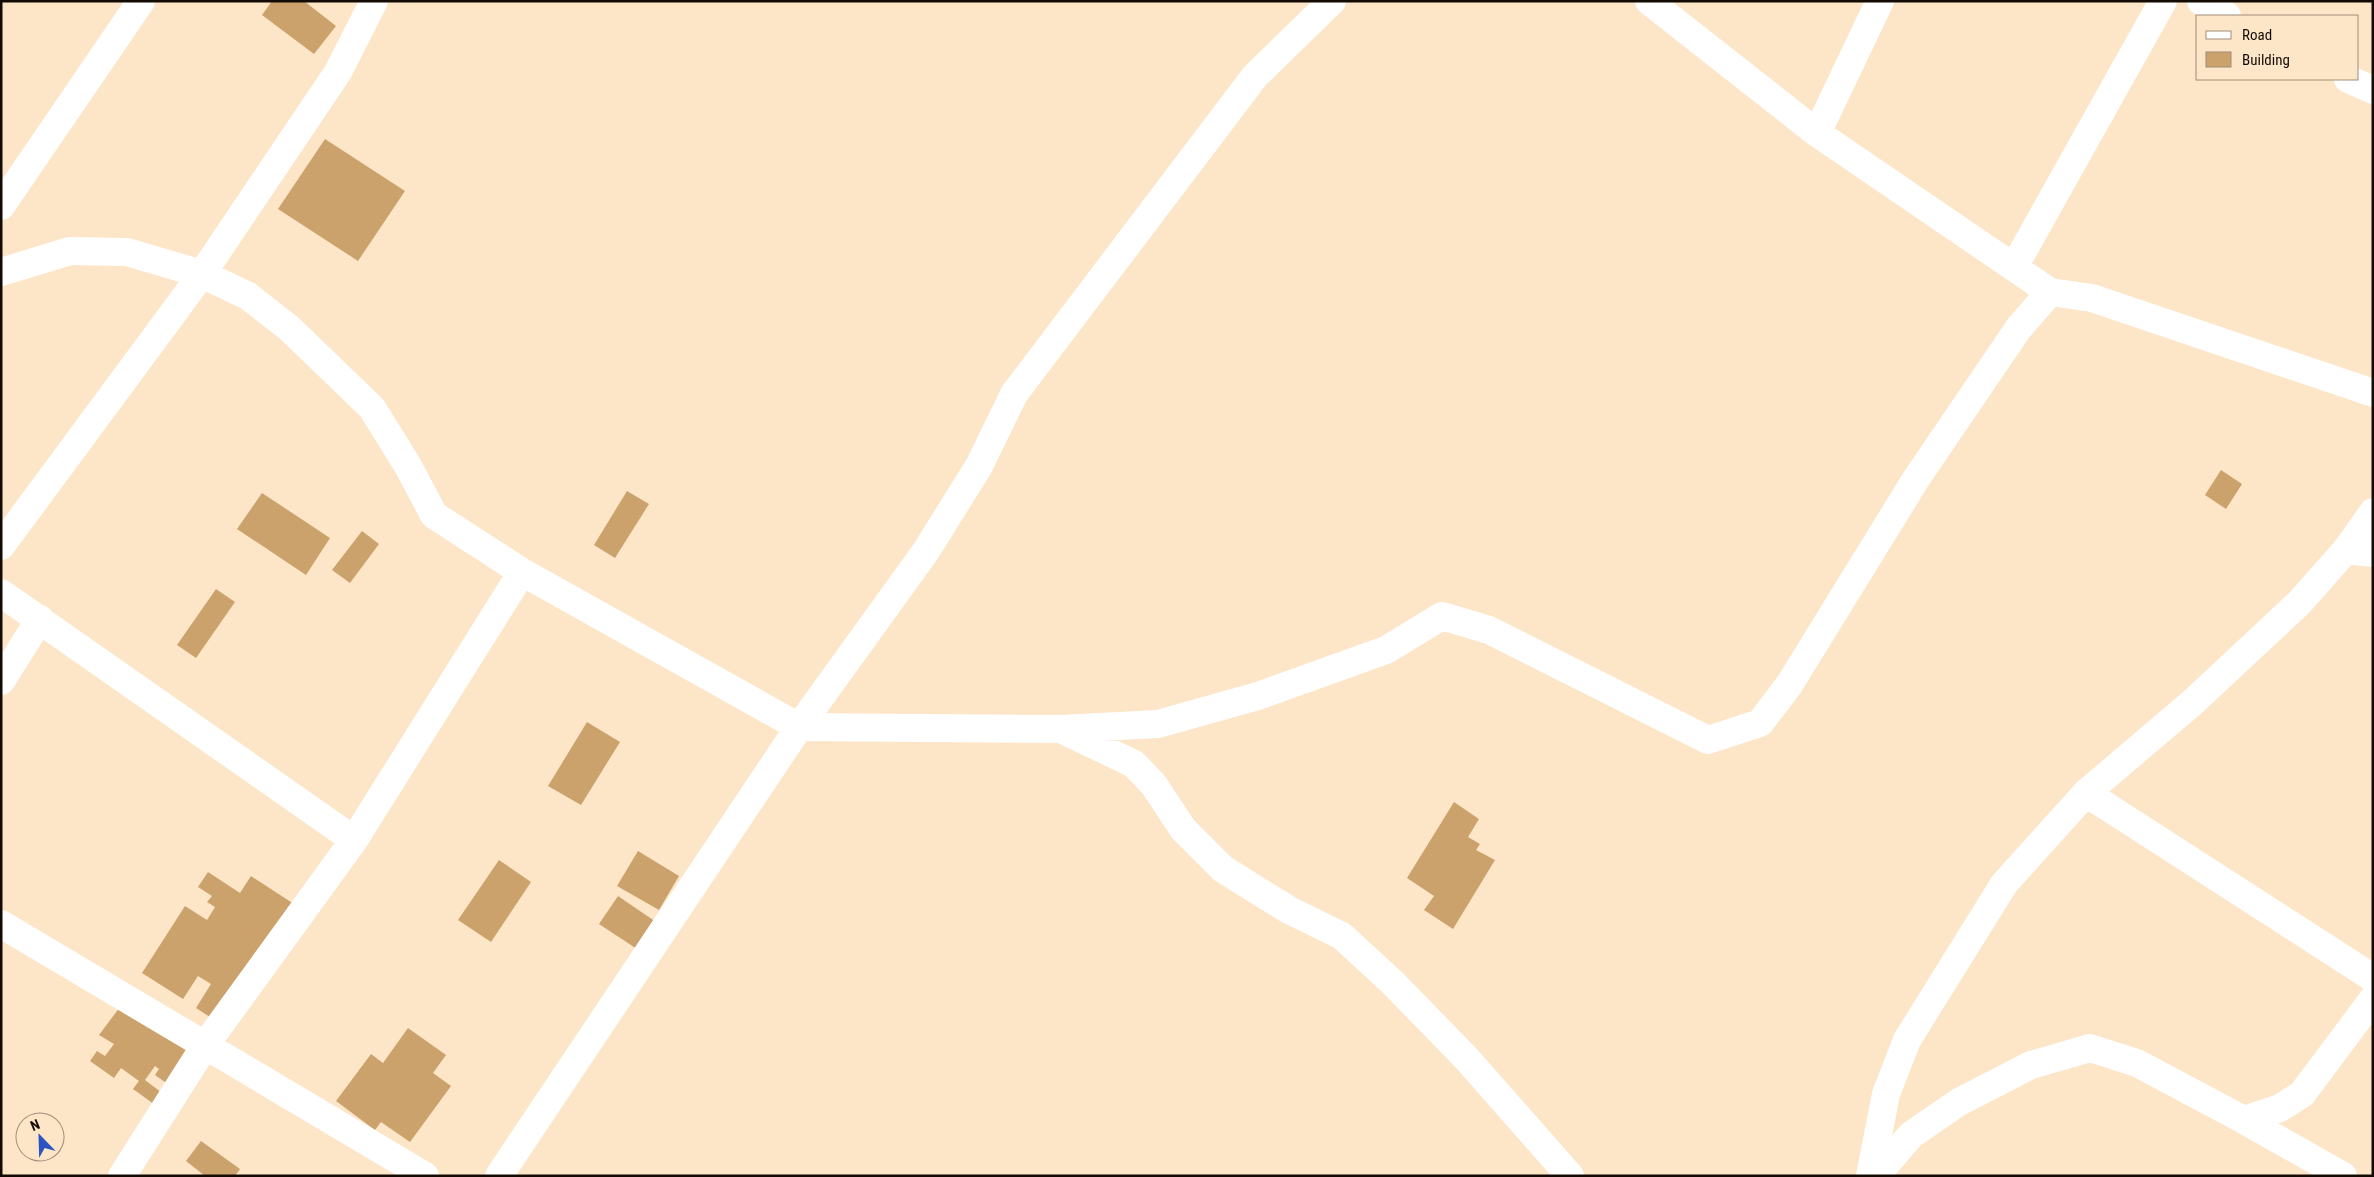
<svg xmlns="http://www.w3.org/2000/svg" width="2374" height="1177" font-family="'Roboto Condensed',sans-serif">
	<rect width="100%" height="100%" fill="#fde5c8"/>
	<path fill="#cba26c" d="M272 1H304L336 26 314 54 262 15Z
		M325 139 405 191 358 261 278 209Z
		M2221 470 2242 484 2226 509 2205 495Z
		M627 491 649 504 615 558 594 545Z
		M262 493 330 538 306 575 237 529Z
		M362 531 379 544 350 583 332 570Z
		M216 589 235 602 196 658 177 645Z
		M587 722 620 742 581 805 548 786Z
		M1454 802 1479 819 1468 837 1480 844 1476 850 1495 860 1453 929 1424 910 1434 896 1407 878Z
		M638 851 679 876 659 910 617 886Z
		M499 860 531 882 491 942 458 920Z
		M208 872 240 893 251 876 294 904 216 1021 196 1008 211 984 198 976 183 999 142 973 185 906 207 920 215 907 207 902 212 896 198 887Z
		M618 896 659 924 640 951 599 924Z
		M123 1003 195 1056 172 1087 155 1075 159 1069 155 1066 145 1080 166 1096 158 1107 133 1089 139 1081 121 1068 114 1078 90 1061 97 1051 105 1056 114 1044 99 1035Z
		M408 1028 446 1055 433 1073 451 1086 410 1142 381 1122 375 1130 336 1101 371 1054 383 1063Z
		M201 1141 240 1169 235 1176H205L186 1161Z"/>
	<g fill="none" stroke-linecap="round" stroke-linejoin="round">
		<path stroke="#fff" stroke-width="28" d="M1649 1 1817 133 2050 292
			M2201 1 2227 16
			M2348 79 2373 90
			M1817 133 1880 1
			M1 206 141 1
			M2014 267 2163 1
			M1 272 70 251 127 252 202 274 248 296 289 328 372 408 408 466 434 515 522 572 354 840 206 1044 122 1176
			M1 546 202 274 338 72 374 1
			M2346 550 2373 553
			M522 572 799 727 1061 729 1158 724 1258 696 1386 650 1442 616 1489 630 1708 740 1760 723 1789 685 1916 479 2018 329 2050 292 2092 298 2373 393
			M1 593 354 840
			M1 681 40 619
			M1065 731 1134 764 1154 785 1183 829 1223 869 1289 910 1342 936 1393 983 1467 1059 1570 1176
			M2086 793 2373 978
			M1 924 425 1176
			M2244 1120 2343 1176
			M499 1176 799 727 926 551 979 466 1014 394 1255 76 1332 1
			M1870 1176 1886 1094 1907 1040 2004 884 2086 793 2193 702 2299 603 2346 550 2373 512
			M1876 1176 1911 1135 1959 1102 2031 1065 2090 1048 2137 1063 2244 1120 2280 1108 2302 1094 2373 999"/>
	</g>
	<rect width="2374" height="1177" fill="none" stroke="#130b03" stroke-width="5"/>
	<rect x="2196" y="15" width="162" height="65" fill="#fde5c8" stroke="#9f8e79"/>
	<rect x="2206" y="31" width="25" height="8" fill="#ffffff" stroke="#9f8e79"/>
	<text x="2242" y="40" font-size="15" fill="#130b03">Road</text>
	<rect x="2206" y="52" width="25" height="15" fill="#cba26c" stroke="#9f8e79"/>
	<text x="2242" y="65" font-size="15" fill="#130b03">Building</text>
	<g transform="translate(40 1137) rotate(337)"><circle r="24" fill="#fde5c8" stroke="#9f8e79"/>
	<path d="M0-4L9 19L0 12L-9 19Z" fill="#2c53c2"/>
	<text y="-8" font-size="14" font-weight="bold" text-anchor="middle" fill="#130b03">N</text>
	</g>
</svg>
